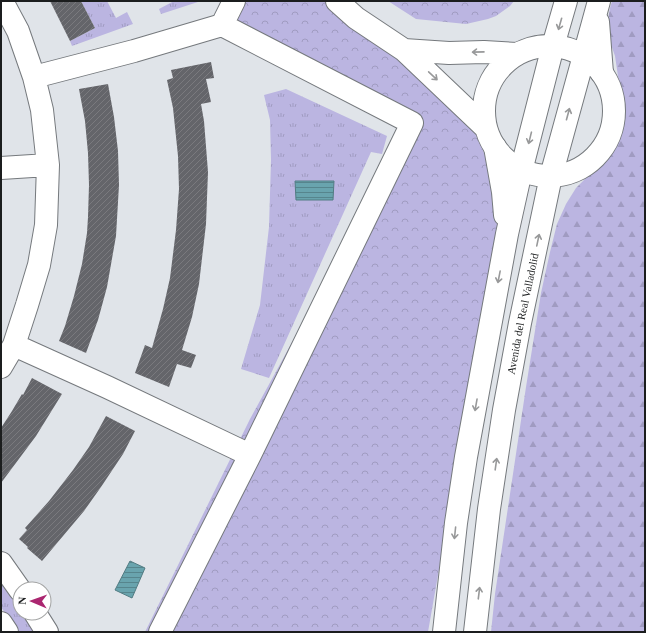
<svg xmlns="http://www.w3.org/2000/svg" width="646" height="633" font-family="Georgia,serif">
	<defs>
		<pattern id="grass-tufts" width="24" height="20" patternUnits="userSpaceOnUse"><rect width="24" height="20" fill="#bbb5e1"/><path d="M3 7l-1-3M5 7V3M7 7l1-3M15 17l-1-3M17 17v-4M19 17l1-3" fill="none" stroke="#a09bc1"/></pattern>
		<pattern id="forest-firs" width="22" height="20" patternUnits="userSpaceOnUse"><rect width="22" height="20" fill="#bbb5e1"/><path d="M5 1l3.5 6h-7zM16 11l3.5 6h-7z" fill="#a09bc1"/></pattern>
		<pattern id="park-crowns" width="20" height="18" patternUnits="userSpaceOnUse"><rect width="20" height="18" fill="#bbb5e1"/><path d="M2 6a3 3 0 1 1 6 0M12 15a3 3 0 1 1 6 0" fill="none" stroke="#a09bc1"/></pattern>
		<pattern id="water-rules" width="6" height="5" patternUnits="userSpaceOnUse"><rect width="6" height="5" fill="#69a4ae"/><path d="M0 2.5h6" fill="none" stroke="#56858d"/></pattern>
		<pattern id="building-hatch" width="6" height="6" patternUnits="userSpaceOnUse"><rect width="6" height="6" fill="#64656a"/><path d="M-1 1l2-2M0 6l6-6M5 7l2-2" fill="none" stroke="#7a7a7e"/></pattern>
	</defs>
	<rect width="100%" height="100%" fill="#e0e4e9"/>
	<path fill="url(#grass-tufts)" d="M81 1H107L116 18 127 12 133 24 72 46 70 41 95 28Z
		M174 1H201L161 14 159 9Z
		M286 89 387 136 382 154 371 152 269 378 241 369 260 305 269 227 271 160 270 120 264 95Z
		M1 579 20 607V613H24L37 632H18L1 607Z"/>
	<path fill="url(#forest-firs)" d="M612 1H645V632H491L495 594 526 387 541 293 550 252 557 224 566 204 576 188 611 153 619 139 623 123V110L615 56 606 30 610 8Z"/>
	<path fill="url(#park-crowns)" d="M239 1H329L398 58 478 134 490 172 499 228 428 632H145L250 419 412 123 222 25Z
		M388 1H514L510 6 496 16 488 19 466 24 416 19Z"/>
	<path fill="url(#water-rules)" stroke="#527c83" d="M295 181H334L333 200H296Z
		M130 561 145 568 132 598 115 590Z"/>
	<path fill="url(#building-hatch)" d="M50 1H81L95 28 70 41Z
		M211 62 214 78 206 79 211 102 201 104 204 121 208 172 206 224 199 284 192 317 182 350 196 355 191 368 177 364 169 387 135 373 145 345 152 348 163 309 170 278 176 230 179 189 178 156 173 108 167 80 173 78 171 70Z
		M108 84 114 117 118 151 119 185 116 236 107 287 98 320 86 353 59 341 65 326 74 296 82 264 87 233 88 217 89 185 88 153 85 121 79 89Z
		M32 378 62 394 36 436 1 483V428L12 411 22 394 23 395Z
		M106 416 135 431 123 454 101 487 84 511 42 561 27 548 28 547 19 539 27 530 25 528 49 501 73 470 89 447Z"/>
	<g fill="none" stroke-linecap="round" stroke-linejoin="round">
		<g stroke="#75797d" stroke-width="24">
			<path id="minor" d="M337 1 356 18 404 50 486 128
				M222 25 234 1
				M484 111a65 65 0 1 1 130 0a65 65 0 1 1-130 0Z
				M404 50 449 53 484 52 517 54
				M34 77 134 51 222 25 412 123 250 455 160 632
				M1 168 48 165
				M14 345 107 387 250 455
				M1 367 14 345 27 305 39 265 46 225 48 165 42 110 34 77 18 31 2 1"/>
		</g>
		<g stroke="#75797d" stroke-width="24">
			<path id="major" d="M1 563 20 590
				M35 613 47 632
				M1 623 7 632"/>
		</g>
		<g stroke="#75797d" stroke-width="24">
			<g id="highway">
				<path d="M598 22 602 73"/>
				<path d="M495 147 503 192 505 215"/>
				<path d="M444 632 456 523 466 457 507 234 521 171 553 46 566 1"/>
				<path id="s1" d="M475 632 489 509 504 410 520 323 551 176 599 1"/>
			</g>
		</g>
		<use href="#minor" stroke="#fff" stroke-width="22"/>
		<use href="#major" stroke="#fff" stroke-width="22"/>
		<use href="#highway" stroke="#fff" stroke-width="22"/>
	</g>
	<defs><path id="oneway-shaft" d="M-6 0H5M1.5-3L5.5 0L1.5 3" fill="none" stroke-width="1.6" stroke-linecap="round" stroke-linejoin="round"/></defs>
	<g stroke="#98999a">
		<use href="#oneway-shaft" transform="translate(560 24) rotate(106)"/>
		<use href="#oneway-shaft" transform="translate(478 52) rotate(179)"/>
		<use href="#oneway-shaft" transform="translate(433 76) rotate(43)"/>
		<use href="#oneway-shaft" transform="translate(568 114) rotate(-75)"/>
		<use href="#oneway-shaft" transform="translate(530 138) rotate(104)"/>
		<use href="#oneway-shaft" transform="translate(538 240) rotate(-78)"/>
		<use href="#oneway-shaft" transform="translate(499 277) rotate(101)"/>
		<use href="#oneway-shaft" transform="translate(476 405) rotate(100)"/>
		<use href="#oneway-shaft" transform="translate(496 464) rotate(-82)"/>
		<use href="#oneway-shaft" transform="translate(455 533) rotate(96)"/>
		<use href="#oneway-shaft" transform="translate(479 593) rotate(-83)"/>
	</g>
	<g text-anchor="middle" stroke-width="4" stroke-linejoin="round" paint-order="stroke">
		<g font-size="11" fill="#1b1d1e" stroke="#fff">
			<text dy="4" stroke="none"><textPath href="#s1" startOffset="322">Avenida del Real Valladolid</textPath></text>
		</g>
	</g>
	<rect width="646" height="633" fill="none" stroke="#1b1d1e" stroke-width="4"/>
	<g transform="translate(32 601) rotate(272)"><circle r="19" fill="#ffffff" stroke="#a4a5a5"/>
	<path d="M0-3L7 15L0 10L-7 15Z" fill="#ab2670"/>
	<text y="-6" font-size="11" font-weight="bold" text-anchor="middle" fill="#1b1d1e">N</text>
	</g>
</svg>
